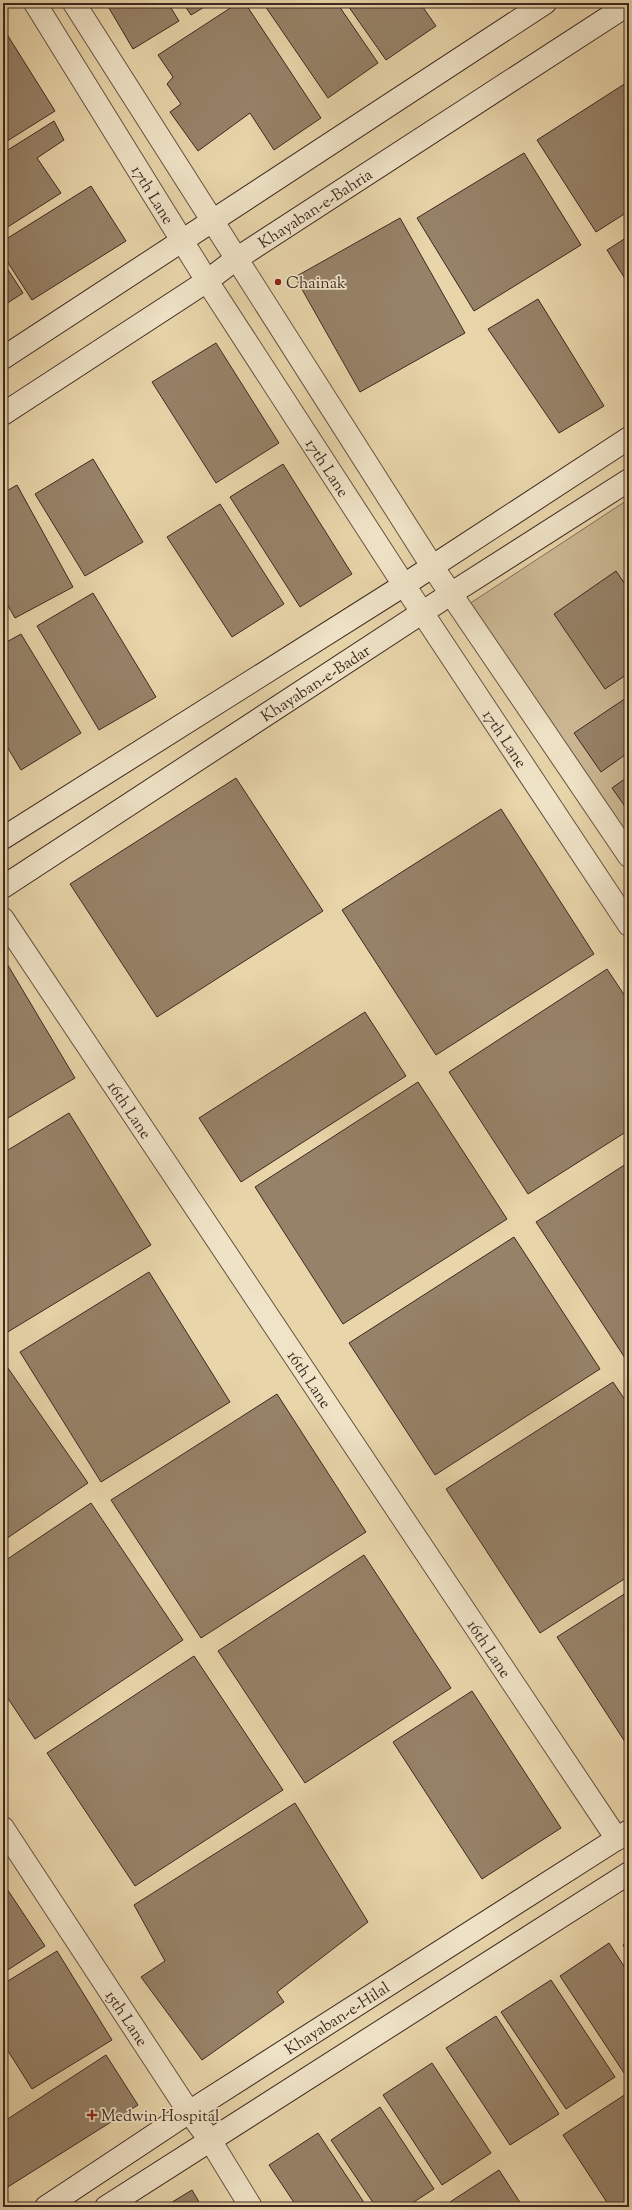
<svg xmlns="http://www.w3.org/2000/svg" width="632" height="2210" font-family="'Sorts Mill Goudy',serif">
	<rect width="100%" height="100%" fill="#e8d5aa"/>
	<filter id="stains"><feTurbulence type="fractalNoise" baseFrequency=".005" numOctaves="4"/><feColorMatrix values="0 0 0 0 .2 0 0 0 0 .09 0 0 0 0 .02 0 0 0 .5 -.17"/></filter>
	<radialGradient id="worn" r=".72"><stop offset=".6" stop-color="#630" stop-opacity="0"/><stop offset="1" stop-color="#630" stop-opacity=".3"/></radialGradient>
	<path fill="#cbb893" stroke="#84705a" d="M629 499V860L469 604Z"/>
	<path fill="#968268" stroke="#3d2821" d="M106 3H168L179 21 133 49Z
		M183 3H211L191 15Z
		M238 3H245L321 118 274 150 250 113 198 151 170 112 181 104 167 84 173 77 158 55Z
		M263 3H337L378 63 328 98Z
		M346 3H420L436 26 386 60Z
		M3 28 55 111 4 143 3 142Z
		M626 83 629 88V211L596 232 537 140Z
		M54 121 64 140 37 158 61 193 3 230V153Z
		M524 153 581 245 474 311 417 218Z
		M91 186 126 241 32 300 3 255V241Z
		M400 218 465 333 360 392 295 277Z
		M629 236V285L607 250Z
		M3 262 23 293 3 306Z
		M538 299 604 406 559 433 488 329Z
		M216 343 279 443 216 483 152 382Z
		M93 459 143 542 85 576 35 494Z
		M283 464 352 574 300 607 230 497Z
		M17 485 73 587 15 618 3 597V493Z
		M220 504 284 604 232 637 167 537Z
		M629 544V555L624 548Z
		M616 571 629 590V673L605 689 554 614Z
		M93 593 156 697 99 730 37 626Z
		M21 634 81 733 21 770 3 740V644Z
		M629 696V752L601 772 574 733Z
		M629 776V812L612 788Z
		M236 778 323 911 157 1017 70 884Z
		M501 809 594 954 436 1055 342 910Z
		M3 957 75 1078 3 1121Z
		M607 969 629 1002V1130L528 1194 449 1072Z
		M365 1012 406 1076 241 1182 199 1118Z
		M418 1082 507 1219 343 1324 255 1187Z
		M69 1113 151 1245 6 1333 3 1329V1153Z
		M629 1162V1356L625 1358 536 1222Z
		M514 1237 600 1369 435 1475 349 1343Z
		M149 1272 230 1402 101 1482 20 1352Z
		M3 1361 88 1483 3 1541Z
		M613 1382 629 1406V1576L540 1633 446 1489Z
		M277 1394 366 1532 201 1638 111 1500Z
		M91 1503 183 1640 35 1739 3 1691V1562Z
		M364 1555 451 1688 305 1783 218 1651Z
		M629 1591V1748L557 1637Z
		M194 1656 283 1790 135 1886 47 1753Z
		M472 1691 561 1828 482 1879 393 1742Z
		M295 1803 368 1922 277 1992 284 2002 202 2060 141 1977 165 1961 134 1905Z
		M3 1883 45 1946 3 1973Z
		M629 1941V1954L623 1945Z
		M609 1943 629 1974V2070L624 2073 560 1976Z
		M57 1951 112 2040 32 2089 3 2043V1984Z
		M551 1980 615 2077 566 2109 501 2012Z
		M496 2016 559 2114 510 2145 446 2048Z
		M106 2055 138 2105 3 2190V2122Z
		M432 2063 491 2153 442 2185 383 2095Z
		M629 2092V2207H610L563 2135Z
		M380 2107 434 2189 406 2207H376L331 2140Z
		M318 2133 367 2207H297L269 2165Z
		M499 2170 523 2207H453L450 2202Z
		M192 2190 202 2207H164Z"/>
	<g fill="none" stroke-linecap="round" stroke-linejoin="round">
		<g stroke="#685343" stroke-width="24">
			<g id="street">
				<path id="s1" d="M35 3 207 281 404 585 629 925"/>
				<path d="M74 3 432 566 629 856"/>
				<path id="s2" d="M3 919 617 1839"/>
				<path id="s3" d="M3 1828 189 2112 210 2140 251 2207"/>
			</g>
		</g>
		<g stroke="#3d2821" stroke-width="24">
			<g id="secondary">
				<path d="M3 358 545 3"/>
				<path id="s4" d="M3 414 207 281 236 259 629 4"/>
				<path d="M3 838 404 585 629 438"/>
				<path id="s5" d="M3 887 452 593 629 480"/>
				<path id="s6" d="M46 2207 189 2112 629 1831"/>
				<path d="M106 2207 629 1873"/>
			</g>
		</g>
		<use href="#street" stroke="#f0e4c8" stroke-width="22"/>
		<use href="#secondary" stroke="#f0e4c8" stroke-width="22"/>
	</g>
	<g fill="#8f2418" stroke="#f0e4c8" stroke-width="1.5">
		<circle cx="278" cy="282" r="4"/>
		<path d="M90 2109h4v4h4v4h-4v4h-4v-4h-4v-4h4z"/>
	</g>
	<g text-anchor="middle" stroke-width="3.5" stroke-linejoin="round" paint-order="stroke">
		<g font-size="16" fill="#3d2821" stroke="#f0e4c8">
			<text dy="6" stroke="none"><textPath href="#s1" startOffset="225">17th Lane</textPath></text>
			<text dy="6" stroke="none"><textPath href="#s4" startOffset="374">Khayaban-e-Bahria</textPath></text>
			<text dy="6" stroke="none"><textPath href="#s1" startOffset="549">17th Lane</textPath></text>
			<text dy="6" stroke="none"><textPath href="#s5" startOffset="373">Khayaban-e-Badar</textPath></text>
			<text dy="6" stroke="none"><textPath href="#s1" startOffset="873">17th Lane</textPath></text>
			<text dy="6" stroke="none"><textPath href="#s2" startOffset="229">16th Lane</textPath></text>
			<text dy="6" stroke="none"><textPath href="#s2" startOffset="553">16th Lane</textPath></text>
			<text dy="6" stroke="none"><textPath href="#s2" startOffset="877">16th Lane</textPath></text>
			<text dy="6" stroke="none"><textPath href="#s3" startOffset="227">15th Lane</textPath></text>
			<text dy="6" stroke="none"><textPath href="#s6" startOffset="347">Khayaban-e-Hilal</textPath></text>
		</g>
		<g font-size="16" fill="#3d2821" stroke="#f0e4c8" text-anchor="start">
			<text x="286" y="288">Chainak</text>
			<text x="101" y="2121">Medwin Hospital</text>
		</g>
	</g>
	<rect width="632" height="2210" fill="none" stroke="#e8d5aa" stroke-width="16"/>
	<rect x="4" y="4" width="624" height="2202" fill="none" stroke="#3d2821" stroke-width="2"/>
	<rect x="8" y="8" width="616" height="2194" fill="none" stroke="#3d2821"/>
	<rect width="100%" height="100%" filter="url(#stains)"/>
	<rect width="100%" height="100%" fill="url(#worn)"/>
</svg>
